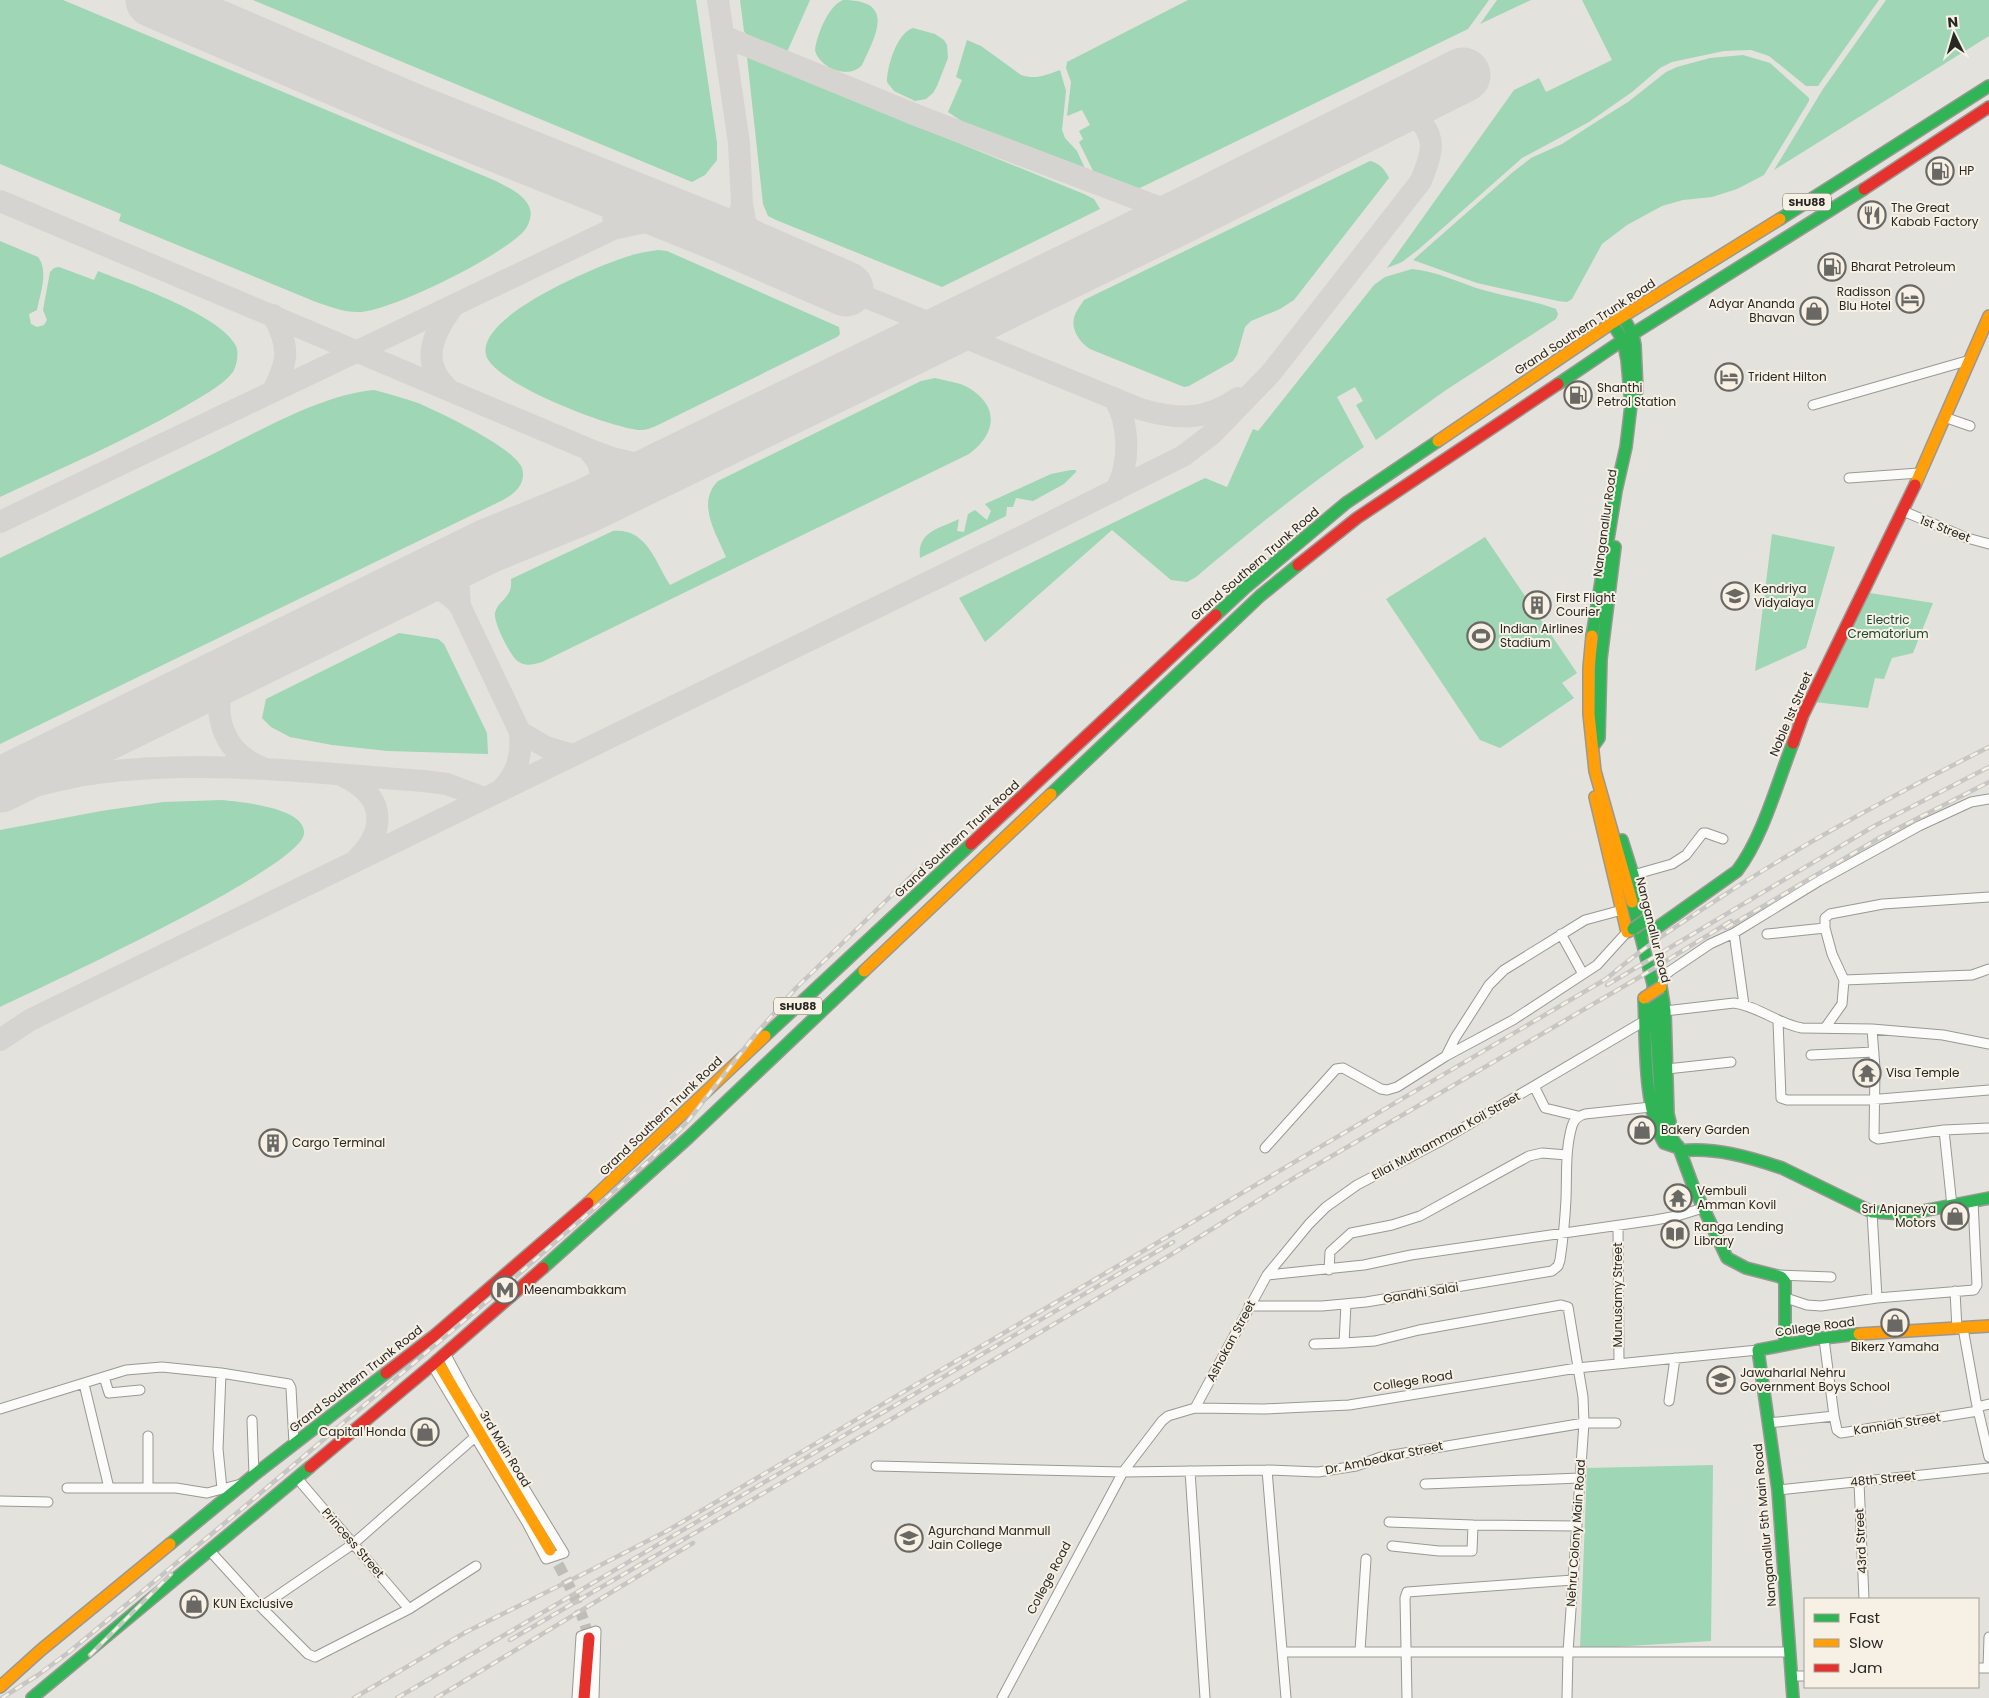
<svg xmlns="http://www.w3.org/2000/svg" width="1989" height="1698" font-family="Poppins,sans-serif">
	<rect width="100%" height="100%" fill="#e4e2dc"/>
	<path fill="#9ed6b6" d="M0 0H63L496 181C507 187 526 195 530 209 532 216 529 225 524 231 502 256 395 309 361 312 346 313 331 307 316 302L119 221 121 214 0 164Z
		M253 0H696L717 143V160L705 175 692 182Z
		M740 0H810L787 52 746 34 744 31Z
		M843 0C896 0 876 35 862 65 849 80 819 68 815 50 817 35 828 6 843 0Z
		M1188 0H1489L1468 29 1142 187C1128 194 1110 182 1096 177L1079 142 1083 139 1079 131 1090 125 1082 110 1067 116 1071 82 1066 68 1067 62Z
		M1497 0H1531L1480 24Z
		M1582 0H1879L1818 86H1806L1769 56 1751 50 1724 51 1672 62 1660 68 1632 92 1589 122 1522 158 1419 249 1402 262 1387 268 1514 90 1539 78 1546 92 1612 60Z
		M1886 0H1989V36L1774 170 1823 89Z
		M913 28 935 34 944 40 947 45 948 58 937 86 933 93 926 99 915 101 894 91 887 82C887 66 897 33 913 28Z
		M967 40 981 46 1021 75C1035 80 1047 75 1060 70L1066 91 1062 130 1065 138 1077 151 1088 175 966 124 948 112 962 80 956 77Z
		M1743 55 1770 63 1809 98V101L1764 175 1737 189 1712 197 1683 200 1662 206 1627 225 1602 244 1572 299 1567 302 1558 301 1477 283 1413 260 1513 172 1531 158 1562 144 1596 122 1628 102 1666 72 1677 67 1710 58Z
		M747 57 1084 194 1094 199 1100 209 942 287 776 220 768 216 763 204Z
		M1370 161C1380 163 1385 170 1389 178L1294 300 1280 309 1251 321 1245 327 1237 355 1233 361 1189 386 1184 387 1090 349C1080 343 1071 330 1074 318 1075 312 1081 305 1084 300Z
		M0 241 38 257C49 271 40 294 37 310L29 314 31 324 37 327 44 325 47 320 43 310 50 272 54 268 59 267 94 280 98 271C130 284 221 315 236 346 239 353 237 365 233 372 221 387 200 397 184 407 125 441 61 468 0 497Z
		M658 250 667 251 839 327 840 334 837 337 658 425C652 428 646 430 640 430 611 428 493 383 486 355 476 315 605 262 636 254 643 252 651 251 658 250Z
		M1412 269C1437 271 1459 283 1483 290 1507 297 1532 300 1556 309L1558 314 1556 319 1446 390 1376 440 1356 405 1363 401 1355 387 1337 397 1364 447C1305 487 1251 531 1196 577L1187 582 1171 580 1112 530 985 642 959 598 1205 478 1227 487 1253 429 1258 431 1374 285 1385 277Z
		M935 378C946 381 959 382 969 388 1000 407 996 434 969 454L542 662C535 664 526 667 519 662 511 658 493 622 495 613 498 599 513 599 511 579L613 531C647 528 655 562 670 585L726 557C716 533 696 503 718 481L921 381Z
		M374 390C389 394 404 398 418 403 439 412 515 448 522 468 527 485 513 495 501 501L0 744V558C72 523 144 488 215 453 261 430 324 394 374 390Z
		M1071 470H1076V472L1064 484 1033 501 1016 498 1013 507H1007L1006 516 920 558C917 531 939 529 959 519L957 531 964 532 968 514 975 510 987 520 991 511 985 504 1051 474Z
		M1772 534 1835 547 1806 648 1755 671Z
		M1485 537 1577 673 1562 683 1574 698 1500 748 1480 740 1386 599Z
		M1870 593 1933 603 1913 653 1892 658 1884 679 1875 678 1868 708 1814 702Z
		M399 633 438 639 444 644 487 733 488 754 388 751 332 745 290 737 271 727 262 718 266 699Z
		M222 800C239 802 307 807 304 834 299 869 43 986 0 1007V830L101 811 163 802Z
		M1713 1465 1711 1641 1580 1649 1587 1468Z"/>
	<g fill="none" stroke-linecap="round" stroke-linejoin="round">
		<path stroke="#d6d4d0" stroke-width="22" d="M718 0 739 143 742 204 745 221 754 240 769 257
			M723 36 921 117 1182 216
			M593 183C609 199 616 205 613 229
			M0 201 588 449 612 458 637 464 670 465
			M720 234C735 228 739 219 742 204
			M846 289 1140 409C1177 420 1206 421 1238 398
			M449 390C445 385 437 378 435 371 424 348 441 323 454 305
			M272 392C289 361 290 347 273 315
			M1114 398C1130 424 1130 464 1116 490
			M586 506C594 494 605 478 598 463 596 458 591 454 588 449
			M0 522 613 229 658 219 687 221
			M413 583C433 586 447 590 460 606L520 732C522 755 518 772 502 789
			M460 606 458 578 465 558
			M225 676C211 715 223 753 263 768
			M520 732 546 747 573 755
			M343 776C384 795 388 828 357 859
			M0 795C32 787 64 777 97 773 205 759 315 773 424 781L447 784 484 798
			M0 1040 30 1020 1015 540 1183 456 1212 434 1271 373 1421 181C1425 170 1431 157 1431 146 1430 124 1410 109 1390 111"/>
		<path stroke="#d6d4d0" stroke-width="55" d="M153 0 408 109 715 232 846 289
			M0 785 488 546 586 506 1182 216 1463 75"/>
		<path stroke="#bfbdb7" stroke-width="11" stroke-dasharray="11 5.5" stroke-linecap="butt" d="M550 1550C566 1577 581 1608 589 1638"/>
		<g stroke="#9a9894" stroke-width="11">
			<path id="street" d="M1813 405 1970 360
				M1944 417 1970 426
				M1849 478 1919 473
				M1903 511 1967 538 1989 544
				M1633 875 1672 864 1686 855 1703 833H1706L1723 839
				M1825 928 1832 954 1844 980
				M1734 933 1744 1005
				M1561 934 1583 974
				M1767 934 1825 928V918L1830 914 1883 904 1989 897
				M1661 987 1664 976 1670 971 1710 944 1734 933 1819 881 1919 826 1971 802 1989 799
				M1665 1011 1734 1003C1758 1006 1778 1024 1802 1028L1872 1029 1943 1035 1989 1044
				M1778 1021 1781 1098 1787 1100H1868L1989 1090
				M1825 1028 1842 1004 1844 980 1972 975 1989 969
				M1872 1029 1875 1068 1874 1137 1878 1139 1944 1130 1989 1128
				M1811 1055 1874 1052
				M1446 1056 1513 1020 1597 965 1627 932
				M1667 1069 1731 1062
				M1534 1086 1545 1108 1578 1116
				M1944 1130 1952 1206
				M1265 1148 1336 1069 1343 1068 1381 1089 1387 1090 1397 1087 1446 1056 1455 1038 1489 985 1504 970 1585 920 1622 910
				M1872 1212 1877 1298
				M1618 1226 1619 1363
				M1329 1270 1330 1252 1351 1233 1392 1225 1420 1216 1529 1156 1542 1153 1567 1155
				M1267 1275 1364 1265 1411 1255 1655 1220 1677 1216 1703 1208
				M1776 1275 1831 1277
				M1955 1291 1957 1329
				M1786 1298 1807 1305 1821 1306 1877 1298 1974 1290 1977 1285 1973 1201
				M1346 1304 1344 1343 1375 1341 1419 1330 1561 1305 1568 1307 1583 1397 1584 1423 1568 1652 1567 1698
				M1249 1306H1322L1366 1302 1552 1271 1558 1266 1560 1260C1563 1240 1565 1219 1566 1199 1567 1175 1565 1150 1572 1126 1574 1119 1578 1116 1585 1114L1651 1107
				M1963 1328 1976 1401 1989 1457
				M1824 1339 1834 1416
				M1314 1344 1344 1343
				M432 1365 527 1523 546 1559 564 1553 468 1396 445 1353
				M221 1373 218 1449 222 1489
				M104 1377 109 1393 140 1390
				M84 1384 109 1488
				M1669 1401 1675 1358
				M1977 1407 1989 1404
				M1195 1408 1267 1275 1309 1224 1326 1207 1357 1185 1439 1142 1646 1020
				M0 1409 126 1370 162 1367 221 1373 289 1384 291 1388 294 1444
				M252 1420 254 1475
				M1768 1423 1834 1416 1837 1430 1841 1433 1978 1411
				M148 1436V1488
				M876 1466 1123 1472 1267 1470 1318 1472 1356 1466 1381 1457 1584 1423H1616
				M1267 1470 1286 1698
				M1190 1471 1205 1698
				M297 1478 409 1609
				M1859 1482 1864 1599
				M1425 1484 1580 1478
				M67 1488H176L207 1493 241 1484
				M1778 1490 1989 1468
				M0 1501 48 1502
				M1389 1522 1473 1525 1577 1526
				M1392 1546 1439 1551H1472L1473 1525
				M210 1551 261 1607 308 1654 315 1657 409 1609 476 1566
				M261 1607 353 1544 475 1437
				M1360 1651 1366 1559
				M1282 1652H1790
				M1978 1668H1989
				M1988 1668 1989 1637
				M1792 1676H1805
				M577 1698 581 1636 596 1631 594 1698
				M1002 1698 1123 1472 1162 1421 1168 1416 1195 1408 1264 1409 1349 1405 1577 1368 1758 1350
				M1407 1698 1405 1598 1407 1592 1573 1580"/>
		</g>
		<g stroke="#9a9894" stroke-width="14">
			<path id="fast" d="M1780 219 1989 86
				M1623 317 1633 335 1635 345 1637 391
				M1558 384 1623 340 1864 189
				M1216 615 1245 588 1346 503 1438 441
				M1592 636 1616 491 1626 447 1631 405 1627 360 1623 340 1612 323
				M1594 745 1599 738 1601 659 1615 547
				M1051 794 1260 596 1298 565
				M1622 840 1651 932 1737 871C1763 837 1777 783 1793 743
				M1632 902 1653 984 1662 1119 1666 1130 1679 1148 1693 1186 1727 1258 1746 1268 1781 1277 1785 1282V1343
				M1661 987 1665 1011 1668 1114 1670 1122
				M1644 998C1646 1040 1643 1107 1664 1143L1679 1148 1678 1146
				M765 1036 971 844
				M1680 1151C1715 1147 1749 1157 1782 1168L1872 1212 1907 1214 1989 1198
				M543 1268 688 1138 864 971
				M170 1544 254 1475 386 1373
				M32 1698 310 1467
				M1793 1698 1778 1490 1758 1350 1815 1339 1859 1334"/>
		</g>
		<g stroke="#9a9894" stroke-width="14">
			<path id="slow" d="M1438 441 1612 323 1780 219
				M1915 485 1989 316
				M1592 636 1589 668V714L1595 771 1632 902
				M1595 797 1627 932 1633 929
				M864 971 1051 794
				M588 1203 765 1036
				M1859 1334 1989 1326
				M437 1361 550 1550
				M0 1687 41 1650 170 1544"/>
		</g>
		<g stroke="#9a9894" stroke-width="14">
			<path id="jam" d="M1864 189 1989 107
				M1298 565 1357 518 1558 384
				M1793 743 1803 715 1915 485
				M971 844 1216 615
				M386 1373 435 1335 588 1203
				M310 1467 432 1365 543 1268
				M584 1698 589 1638"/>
		</g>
		<use href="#street" stroke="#fbfbfa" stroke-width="9"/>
		<use href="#fast" stroke="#30b455" stroke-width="11"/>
		<use href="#slow" stroke="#ff9f0a" stroke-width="11"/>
		<use href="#jam" stroke="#e5322d" stroke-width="11"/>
		<g stroke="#c7c6c4" stroke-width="4.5">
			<path id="rail" d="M1726 928 1881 837 1989 782
				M1607 985 1876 825 1989 767
				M510 1640 995 1359 1172 1254 1294 1178 1638 978 1731 921
				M90 1655 171 1574
				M2 1698 38 1675 69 1652 244 1507 506 1285 652 1158 688 1121 755 1035 796 988 926 862
				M354 1698 466 1632 589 1571 665 1532 1606 979C1642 948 1681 923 1721 897 1807 841 1897 793 1989 747
				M397 1698 1173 1242
				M436 1698 693 1543"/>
		</g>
		<use href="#rail" stroke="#f6f0e5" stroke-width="2.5" stroke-dasharray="8" stroke-linecap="butt"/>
		<g stroke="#9a9894" stroke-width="14" stroke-linecap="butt">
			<path id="fast-bridge" d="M1633 929 1647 919"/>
		</g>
		<g stroke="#9a9894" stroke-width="14" stroke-linecap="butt">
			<path id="slow-bridge" d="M1644 998 1661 987"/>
		</g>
		<use href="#fast-bridge" stroke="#30b455" stroke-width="11"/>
		<use href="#slow-bridge" stroke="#ff9f0a" stroke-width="11"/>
	</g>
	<defs>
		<g id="fuel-ring" transform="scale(1.4375)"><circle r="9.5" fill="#f6f0e5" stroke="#6a6864" stroke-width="1.5"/><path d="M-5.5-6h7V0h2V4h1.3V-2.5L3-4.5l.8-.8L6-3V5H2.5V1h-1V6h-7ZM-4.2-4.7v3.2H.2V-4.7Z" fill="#6a6864"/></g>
		<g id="restaurant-ring" transform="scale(1.4375)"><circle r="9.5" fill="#f6f0e5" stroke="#6a6864" stroke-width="1.5"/><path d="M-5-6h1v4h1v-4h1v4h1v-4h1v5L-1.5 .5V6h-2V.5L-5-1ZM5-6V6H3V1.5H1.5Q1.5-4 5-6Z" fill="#6a6864"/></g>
		<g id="hotel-ring" transform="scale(1.4375)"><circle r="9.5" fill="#f6f0e5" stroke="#6a6864" stroke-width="1.5"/><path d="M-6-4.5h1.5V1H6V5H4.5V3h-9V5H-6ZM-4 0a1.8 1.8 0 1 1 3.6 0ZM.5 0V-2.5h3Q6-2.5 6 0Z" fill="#6a6864"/></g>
		<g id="shop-ring" transform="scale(1.4375)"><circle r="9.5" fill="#f6f0e5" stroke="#6a6864" stroke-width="1.5"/><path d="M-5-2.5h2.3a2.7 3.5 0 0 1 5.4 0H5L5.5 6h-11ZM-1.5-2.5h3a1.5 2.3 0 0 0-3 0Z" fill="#6a6864"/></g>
		<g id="school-ring" transform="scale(1.4375)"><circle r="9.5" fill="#f6f0e5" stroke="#6a6864" stroke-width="1.5"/><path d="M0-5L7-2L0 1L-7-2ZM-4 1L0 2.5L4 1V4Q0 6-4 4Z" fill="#6a6864"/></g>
		<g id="building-ring" transform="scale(1.4375)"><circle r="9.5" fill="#f6f0e5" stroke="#6a6864" stroke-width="1.5"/><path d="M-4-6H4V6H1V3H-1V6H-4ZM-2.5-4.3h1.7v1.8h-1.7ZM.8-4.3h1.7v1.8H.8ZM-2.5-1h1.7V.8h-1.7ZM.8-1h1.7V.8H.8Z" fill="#6a6864"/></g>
		<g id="stadium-ring" transform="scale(1.4375)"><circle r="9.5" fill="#f6f0e5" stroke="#6a6864" stroke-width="1.5"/><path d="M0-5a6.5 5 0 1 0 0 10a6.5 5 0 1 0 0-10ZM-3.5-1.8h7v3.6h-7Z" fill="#6a6864"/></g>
		<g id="temple-ring" transform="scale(1.4375)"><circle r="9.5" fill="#f6f0e5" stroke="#6a6864" stroke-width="1.5"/><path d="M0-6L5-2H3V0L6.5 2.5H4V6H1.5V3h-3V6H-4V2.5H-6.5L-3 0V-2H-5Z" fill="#6a6864"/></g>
		<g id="library-ring" transform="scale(1.4375)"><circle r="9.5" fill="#f6f0e5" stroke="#6a6864" stroke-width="1.5"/><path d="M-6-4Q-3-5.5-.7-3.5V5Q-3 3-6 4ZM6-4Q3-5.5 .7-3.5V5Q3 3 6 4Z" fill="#6a6864"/></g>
		<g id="metro-ring" transform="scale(1.4375)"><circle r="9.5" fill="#f6f0e5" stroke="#6a6864" stroke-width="1.5"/><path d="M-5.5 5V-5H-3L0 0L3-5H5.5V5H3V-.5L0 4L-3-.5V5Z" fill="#6a6864"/></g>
		<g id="university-ring" transform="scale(1.4375)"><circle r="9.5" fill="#f6f0e5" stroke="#6a6864" stroke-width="1.5"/><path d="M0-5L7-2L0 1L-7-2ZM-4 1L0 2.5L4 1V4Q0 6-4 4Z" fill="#6a6864"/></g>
	</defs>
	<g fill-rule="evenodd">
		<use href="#fuel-ring" x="1940" y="171"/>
		<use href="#restaurant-ring" x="1872" y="215"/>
		<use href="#fuel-ring" x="1832" y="267"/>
		<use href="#hotel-ring" x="1910" y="299"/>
		<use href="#shop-ring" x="1814" y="311"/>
		<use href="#hotel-ring" x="1729" y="377"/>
		<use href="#fuel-ring" x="1578" y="395"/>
		<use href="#school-ring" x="1735" y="596"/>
		<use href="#building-ring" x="1537" y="605"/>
		<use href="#stadium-ring" x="1481" y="636"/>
		<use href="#temple-ring" x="1867" y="1073"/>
		<use href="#shop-ring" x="1642" y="1130"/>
		<use href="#building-ring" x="273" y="1143"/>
		<use href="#temple-ring" x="1678" y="1198"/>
		<use href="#shop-ring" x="1955" y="1216"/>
		<use href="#library-ring" x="1675" y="1234"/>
		<use href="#metro-ring" x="505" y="1290"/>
		<use href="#shop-ring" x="1895" y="1323"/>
		<use href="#school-ring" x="1721" y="1380"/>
		<use href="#shop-ring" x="425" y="1432"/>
		<use href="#university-ring" x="909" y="1538"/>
		<use href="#shop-ring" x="194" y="1604"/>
	</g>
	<g text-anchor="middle" stroke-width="4" stroke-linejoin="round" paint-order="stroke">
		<g fill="#f6f0e5" stroke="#66635d" stroke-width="1">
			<rect x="1783" y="193.5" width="48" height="17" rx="4"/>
			<rect x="774" y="997.5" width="48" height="17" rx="4"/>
		</g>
		<g font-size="11" font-weight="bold" fill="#292723">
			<text x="1807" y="206">SHU88</text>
			<text x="798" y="1010">SHU88</text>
		</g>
		<g font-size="12" fill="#292723" stroke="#f6f0e5" text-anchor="start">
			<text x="1959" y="175">HP</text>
			<text x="1891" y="212">The Great<tspan x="1891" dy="14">Kabab Factory</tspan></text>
			<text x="1851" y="271">Bharat Petroleum</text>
			<text x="1891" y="296" text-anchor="end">Radisson<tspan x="1891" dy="14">Blu Hotel</tspan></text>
			<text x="1795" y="308" text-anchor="end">Adyar Ananda<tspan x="1795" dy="14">Bhavan</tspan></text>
			<text x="1748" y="381">Trident Hilton</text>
			<text x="1597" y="392">Shanthi<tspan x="1597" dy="14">Petrol Station</tspan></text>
			<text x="1754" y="593">Kendriya<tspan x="1754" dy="14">Vidyalaya</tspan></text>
			<text x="1556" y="602">First Flight<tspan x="1556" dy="14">Courier</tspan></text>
			<text x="1500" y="633">Indian Airlines<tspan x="1500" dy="14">Stadium</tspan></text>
			<text x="1886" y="1077">Visa Temple</text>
			<text x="1661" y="1134">Bakery Garden</text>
			<text x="292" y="1147">Cargo Terminal</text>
			<text x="1697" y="1195">Vembuli<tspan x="1697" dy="14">Amman Kovil</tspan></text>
			<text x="1936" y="1213" text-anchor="end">Sri Anjaneya<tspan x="1936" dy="14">Motors</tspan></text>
			<text x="1694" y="1231">Ranga Lending<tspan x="1694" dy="14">Library</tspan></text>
			<text x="524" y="1294">Meenambakkam</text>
			<text x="1895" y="1351" text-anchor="middle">Bikerz Yamaha</text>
			<text x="1740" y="1377">Jawaharlal Nehru<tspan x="1740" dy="14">Government Boys School</tspan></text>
			<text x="406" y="1436" text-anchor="end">Capital Honda</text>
			<text x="928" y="1535">Agurchand Manmull<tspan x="928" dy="14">Jain College</tspan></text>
			<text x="213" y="1608">KUN Exclusive</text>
		</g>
		<g font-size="12" fill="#292723" stroke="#f6f0e5">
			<text transform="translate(1585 327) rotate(-33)" y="4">Grand Southern Trunk Road</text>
			<text transform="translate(1605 523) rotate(-82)" y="4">Nanganallur Road</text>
			<text transform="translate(1945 529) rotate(21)" y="4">1st Street</text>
			<text transform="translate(1255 564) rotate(-41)" y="4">Grand Southern Trunk Road</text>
			<text transform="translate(1791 714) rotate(-67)" y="4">Noble 1st Street</text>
			<text transform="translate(957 839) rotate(-43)" y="4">Grand Southern Trunk Road</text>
			<text transform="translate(1653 930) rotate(76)" y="4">Nanganallur Road</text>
			<text transform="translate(661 1116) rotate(-44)" y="4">Grand Southern Trunk Road</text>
			<text transform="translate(1446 1136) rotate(-29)" y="4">Ellai Muthamman Koil Street</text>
			<text transform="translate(1421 1293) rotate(-9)" y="4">Gandhi Salai</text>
			<text transform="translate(1618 1295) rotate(-90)" y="4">Munusamy Street</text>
			<text transform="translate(1815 1327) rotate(-8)" y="4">College Road</text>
			<text transform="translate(1231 1341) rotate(-62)" y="4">Ashokan Street</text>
			<text transform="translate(356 1379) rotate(-38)" y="4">Grand Southern Trunk Road</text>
			<text transform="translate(1413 1381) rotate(-9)" y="4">College Road</text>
			<text transform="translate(1897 1424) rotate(-9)" y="4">Kanniah Street</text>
			<text transform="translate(505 1449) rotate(59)" y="4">3rd Main Road</text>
			<text transform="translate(1384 1458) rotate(-12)" y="4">Dr. Ambedkar Street</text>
			<text transform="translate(1883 1479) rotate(-6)" y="4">48th Street</text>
			<text transform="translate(1765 1525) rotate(-95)" y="4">Nanganallur 5th Main Road</text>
			<text transform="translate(1576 1533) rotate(-86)" y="4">Nehru Colony Main Road</text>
			<text transform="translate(1861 1541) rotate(-93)" y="4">43rd Street</text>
			<text transform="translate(353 1543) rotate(49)" y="4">Princess Street</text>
			<text transform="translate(1049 1578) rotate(-62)" y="4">College Road</text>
		</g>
		<g font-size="12" fill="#1c4832" stroke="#f6f0e5">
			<text x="1888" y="624">Electric<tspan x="1888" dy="14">Crematorium</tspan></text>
		</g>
	</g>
	<rect x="1804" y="1598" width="175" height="90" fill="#f6f0e5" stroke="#a4a097"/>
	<rect x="1814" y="1614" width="25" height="8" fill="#30b455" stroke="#a4a097"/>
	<text x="1849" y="1623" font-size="15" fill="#292723">Fast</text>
	<rect x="1814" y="1639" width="25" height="8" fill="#ff9f0a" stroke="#a4a097"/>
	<text x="1849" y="1648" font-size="15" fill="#292723">Slow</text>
	<rect x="1814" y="1664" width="25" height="8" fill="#e5322d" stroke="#a4a097"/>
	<text x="1849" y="1673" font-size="15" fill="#292723">Jam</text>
	<g transform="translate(1954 35) rotate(355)" stroke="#f6f0e5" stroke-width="4" paint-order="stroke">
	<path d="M0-4L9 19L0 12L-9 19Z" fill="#292723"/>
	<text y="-8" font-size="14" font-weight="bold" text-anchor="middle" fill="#292723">N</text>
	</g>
</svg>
